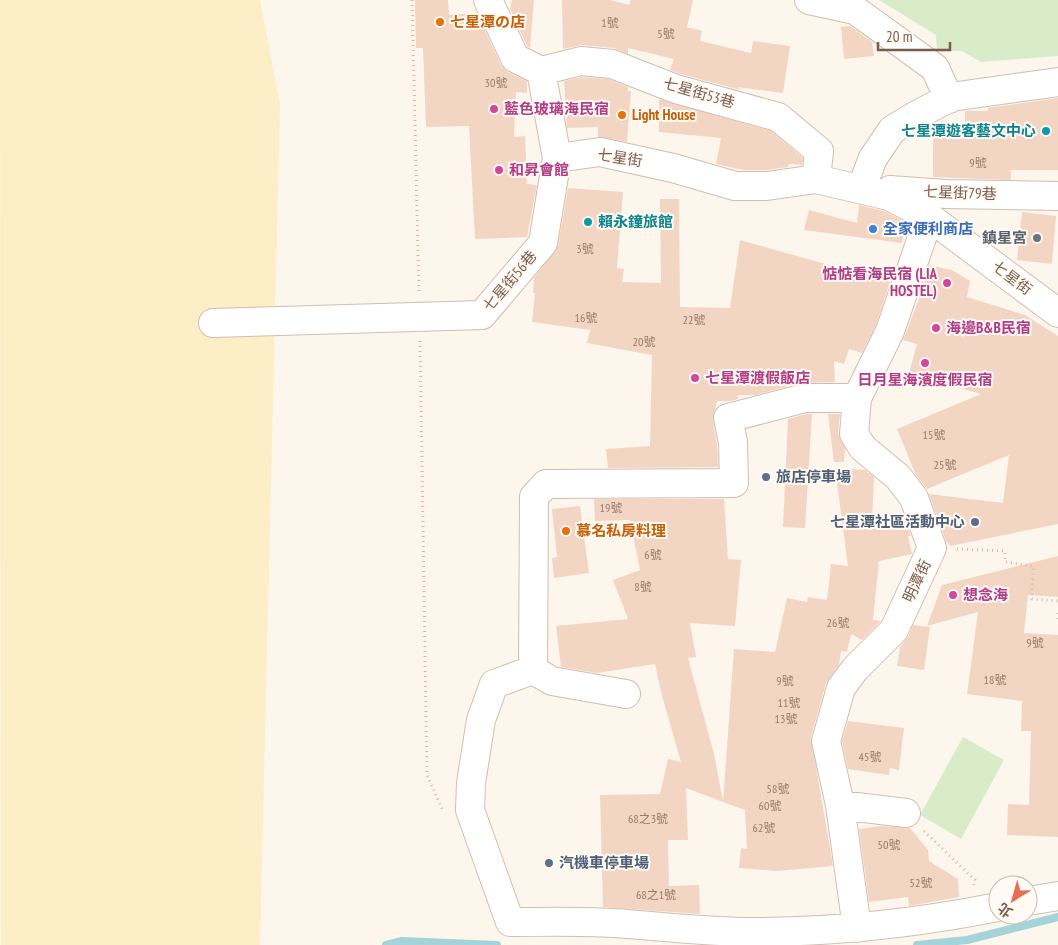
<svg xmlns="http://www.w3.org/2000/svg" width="1058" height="945" font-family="'PT Sans Narrow','Noto Sans TC','Noto Sans JP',sans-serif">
	<rect width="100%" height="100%" fill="#fdf6ec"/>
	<path fill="#d8ecc9" d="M879 0H1058V56L981 62 962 51H937L936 35Z
		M963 737 1004 760 961 839 920 815Z"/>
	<path fill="#fcefc7" d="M0 0H260L280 105 260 945H1Z"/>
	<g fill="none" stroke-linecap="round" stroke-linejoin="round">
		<path stroke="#a5d3da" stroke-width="8" d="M386 945 402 941 497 945
			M917 945 967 940 1058 917"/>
	</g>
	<path fill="#f3d5c3" d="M415 0H448L449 15 477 13 501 65 508 72 527 81V93L516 92 514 137 525 136 527 184 537 185 527 237 475 239 469 126 426 127 423 48H416Z
		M512 0H534L530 48 527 46 510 9Z
		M562 0H610L629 5 631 0H693L687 27 702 31 700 41 751 53 753 41 790 46 783 93 737 87 741 90 681 74 670 70 674 59 628 48V54L614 48 582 45 563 49Z
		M850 26 872 42 874 56 844 59 841 27Z
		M582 77 608 79 628 87V91H631L627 142 598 137V127L567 128 564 81Z
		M1058 98V170H1011V180L933 177V126H965V111H988V108Z
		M659 99 771 131 803 158 802 165 789 164 788 167 766 170H743L716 164 721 138 659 132Z
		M568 188 623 192 617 268 624 269 622 282 661 283 660 199H679L680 307 730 308 740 240 890 282 876 325 862 353 849 349 844 364 834 361 835 382 801 383 755 395H738V399L731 401H717L713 421 717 444 718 467 608 468 606 449 650 446 652 355 587 343 590 330 532 322 535 293H533L534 278 558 246Z
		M859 205 884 211 905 222 902 243 804 230 809 210 857 223Z
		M1022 212 1056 216 1052 264 1017 260Z
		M929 265 952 270 970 281 967 297 1025 315 1058 336V524L950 546 946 541 929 494 1003 503 1009 455 927 489 916 475 897 429 981 394 909 373 917 344 903 340 922 291Z
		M807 414H812L805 528 783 527 788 419Z
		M828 414H840L838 433 845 448 844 462H834Z
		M835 468 865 470 874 477 872 525 905 518 911 536H908L912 554 879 561 873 620 881 621 862 640 851 634 847 652 841 651 839 665 826 683 811 737 833 866 777 871 739 868 741 848 747 849 745 810 723 802 734 649 775 652 787 598 807 602 808 597 827 600 831 564 848 566Z
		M594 499H724L728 559 741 560 735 626 690 623 696 657 688 658 714 754 723 802 686 788 688 840H668L669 886 699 885 700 914 603 907 600 795 660 794 668 759 681 762 661 692 655 664 597 673 561 667 556 626 628 619 613 580 640 570 630 520 595 521Z
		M580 506 589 573 554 578 552 558 557 557 552 509Z
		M1058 556V597L1028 595 1024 633 1058 635V837L1007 835 1008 804 1029 805 1031 731H1021L1022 701 967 694 978 612 927 626 942 585Z
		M913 625 930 627 924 670 897 666 900 647 908 637Z
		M848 721 904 728 899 770 890 768 889 775 848 769 842 741Z
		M881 826 910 828 928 850 929 861 958 879 959 897 909 906 908 897 869 902 859 829Z"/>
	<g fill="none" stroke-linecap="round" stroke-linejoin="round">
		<g stroke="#d1beb0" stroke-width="30">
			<path id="minor" d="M809 0 855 10 935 68 949 99
				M541 71 581 61 612 64 676 89 778 117 819 151 816 179
				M557 158 600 152 673 168 735 186H767L816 179 889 196 929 217 1058 313
				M861 189 873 158 892 130 915 116 951 97 1058 82
				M890 190 946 194 1058 196
				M213 323 482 315 543 243 557 158 541 71 515 58 488 0
				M533 670 534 497 546 484 734 483 733 442 728 418 805 398H857
				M626 694 552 681 533 670 494 684 481 720 471 783 470 810 510 922C544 922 578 921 613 923 659 926 706 932 753 932 835 932 917 923 998 907
				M840 805 857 928
				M906 813 840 805 826 741 841 688 855 669 894 630 932 548 914 498 898 477 863 448 854 434 857 398 890 331 929 217
				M1028 901 1058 896"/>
		</g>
		<path stroke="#d9b8a5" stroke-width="3" stroke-dasharray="1 4" stroke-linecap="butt" d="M412 0 419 292
			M420 341 427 775 443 811
			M957 549 1005 551V562L1033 566 1032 599 1058 601
			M1058 613V619
			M924 831 975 880 974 885"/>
		<use href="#minor" stroke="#fff" stroke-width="28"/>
	</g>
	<g fill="#e8710a" stroke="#fffaf3" stroke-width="2">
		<circle cx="440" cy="22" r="5"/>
		<circle cx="622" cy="115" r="5"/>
		<circle cx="566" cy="531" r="5"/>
	</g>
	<g fill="#d1479c" stroke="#fffaf3" stroke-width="2">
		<circle cx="494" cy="109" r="5"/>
		<circle cx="499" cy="170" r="5"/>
		<circle cx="947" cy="283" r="5"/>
		<circle cx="936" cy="328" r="5"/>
		<circle cx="925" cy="363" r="5"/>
		<circle cx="695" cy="378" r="5"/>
		<circle cx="953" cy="595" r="5"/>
	</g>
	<g fill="#0f9aa8" stroke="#fffaf3" stroke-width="2">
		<circle cx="1046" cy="131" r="5"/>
		<circle cx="588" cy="222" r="5"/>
	</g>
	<circle fill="#3f7fe0" stroke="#fffaf3" stroke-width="2" cx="873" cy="229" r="5"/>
	<circle fill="#6b7280" stroke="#fffaf3" stroke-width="2" cx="1037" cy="238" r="5"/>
	<g fill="#5c6f8a" stroke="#fffaf3" stroke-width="2">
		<circle cx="766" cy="477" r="5"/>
		<circle cx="975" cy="522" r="5"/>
		<circle cx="549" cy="863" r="5"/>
	</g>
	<g text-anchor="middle" stroke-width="4" stroke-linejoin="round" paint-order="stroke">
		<g font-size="12" fill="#987a6a">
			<text x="610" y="27">1號</text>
			<text x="666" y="38">5號</text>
			<text x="496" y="87">30號</text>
			<text x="978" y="167">9號</text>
			<text x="585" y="253">3號</text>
			<text x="586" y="322">16號</text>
			<text x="694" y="324">22號</text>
			<text x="644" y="346">20號</text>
			<text x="934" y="439">15號</text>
			<text x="945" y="469">25號</text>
			<text x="611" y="512">19號</text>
			<text x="653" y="559">6號</text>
			<text x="643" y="591">8號</text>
			<text x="838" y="627">26號</text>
			<text x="1035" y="647">9號</text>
			<text x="995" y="684">18號</text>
			<text x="785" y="685">9號</text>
			<text x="789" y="707">11號</text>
			<text x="786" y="723">13號</text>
			<text x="870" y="761">45號</text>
			<text x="778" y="793">58號</text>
			<text x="770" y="810">60號</text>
			<text x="648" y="823">68之3號</text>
			<text x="764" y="832">62號</text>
			<text x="889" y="849">50號</text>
			<text x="921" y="887">52號</text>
			<text x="656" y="899">68之1號</text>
		</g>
		<g font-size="15" font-weight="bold" fill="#c56008" stroke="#fffaf3" text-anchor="start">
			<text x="450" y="27">七星潭の店</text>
			<text x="632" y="120">Light House</text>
			<text x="576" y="536">慕名私房料理</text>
		</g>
		<g font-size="15" fill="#7a5c4d" stroke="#fffaf3">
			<text transform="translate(699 93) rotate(16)" y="5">七星街53巷</text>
			<text transform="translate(620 158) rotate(9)" y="5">七星街</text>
			<text transform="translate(960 193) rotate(2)" y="5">七星街79巷</text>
			<text transform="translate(1012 278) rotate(37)" y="5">七星街</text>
			<text transform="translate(510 281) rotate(-50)" y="5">七星街56巷</text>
			<text transform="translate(917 581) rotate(-65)" y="5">明潭街</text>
		</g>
		<g font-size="15" font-weight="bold" fill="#b23c85" stroke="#fffaf3" text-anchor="start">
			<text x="504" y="114">藍色玻璃海民宿</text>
			<text x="509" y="175">和昇會館</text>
			<text x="937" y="279" text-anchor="end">惦惦看海民宿 (LIA<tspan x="937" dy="17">HOSTEL)</tspan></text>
			<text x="946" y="333">海邊B&amp;B民宿</text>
			<text x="705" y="383">七星潭渡假飯店</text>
			<text x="925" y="385" text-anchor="middle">日月星海濱度假民宿</text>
			<text x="963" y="600">想念海</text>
		</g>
		<g font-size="15" font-weight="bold" fill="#0d838f" stroke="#fffaf3" text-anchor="end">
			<text x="1036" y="136">七星潭遊客藝文中心</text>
			<text x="598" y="227" text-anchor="start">賴永鐘旅館</text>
		</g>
		<g font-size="15" font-weight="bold" fill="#366cbe" stroke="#fffaf3" text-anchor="start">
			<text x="883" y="234">全家便利商店</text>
		</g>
		<g font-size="15" font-weight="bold" fill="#5b616d" stroke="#fffaf3" text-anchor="end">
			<text x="1027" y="243">鎮星宮</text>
		</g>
		<g font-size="15" font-weight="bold" fill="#4e5e75" stroke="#fffaf3" text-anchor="start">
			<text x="776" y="482">旅店停車場</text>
			<text x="965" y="527" text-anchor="end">七星潭社區活動中心</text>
			<text x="559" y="868">汽機車停車場</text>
		</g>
	</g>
	<g transform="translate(1013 900) rotate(217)"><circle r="24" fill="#fffaf3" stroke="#cabbb1"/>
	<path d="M0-4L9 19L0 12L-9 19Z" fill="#e76f51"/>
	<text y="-8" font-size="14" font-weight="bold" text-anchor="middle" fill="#7a5c4d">北</text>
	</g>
	<path d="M878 42v8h72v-8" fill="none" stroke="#7a5c4d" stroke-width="2.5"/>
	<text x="886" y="42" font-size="15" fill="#7a5c4d" stroke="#fffaf3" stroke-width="4" paint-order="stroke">20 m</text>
</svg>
